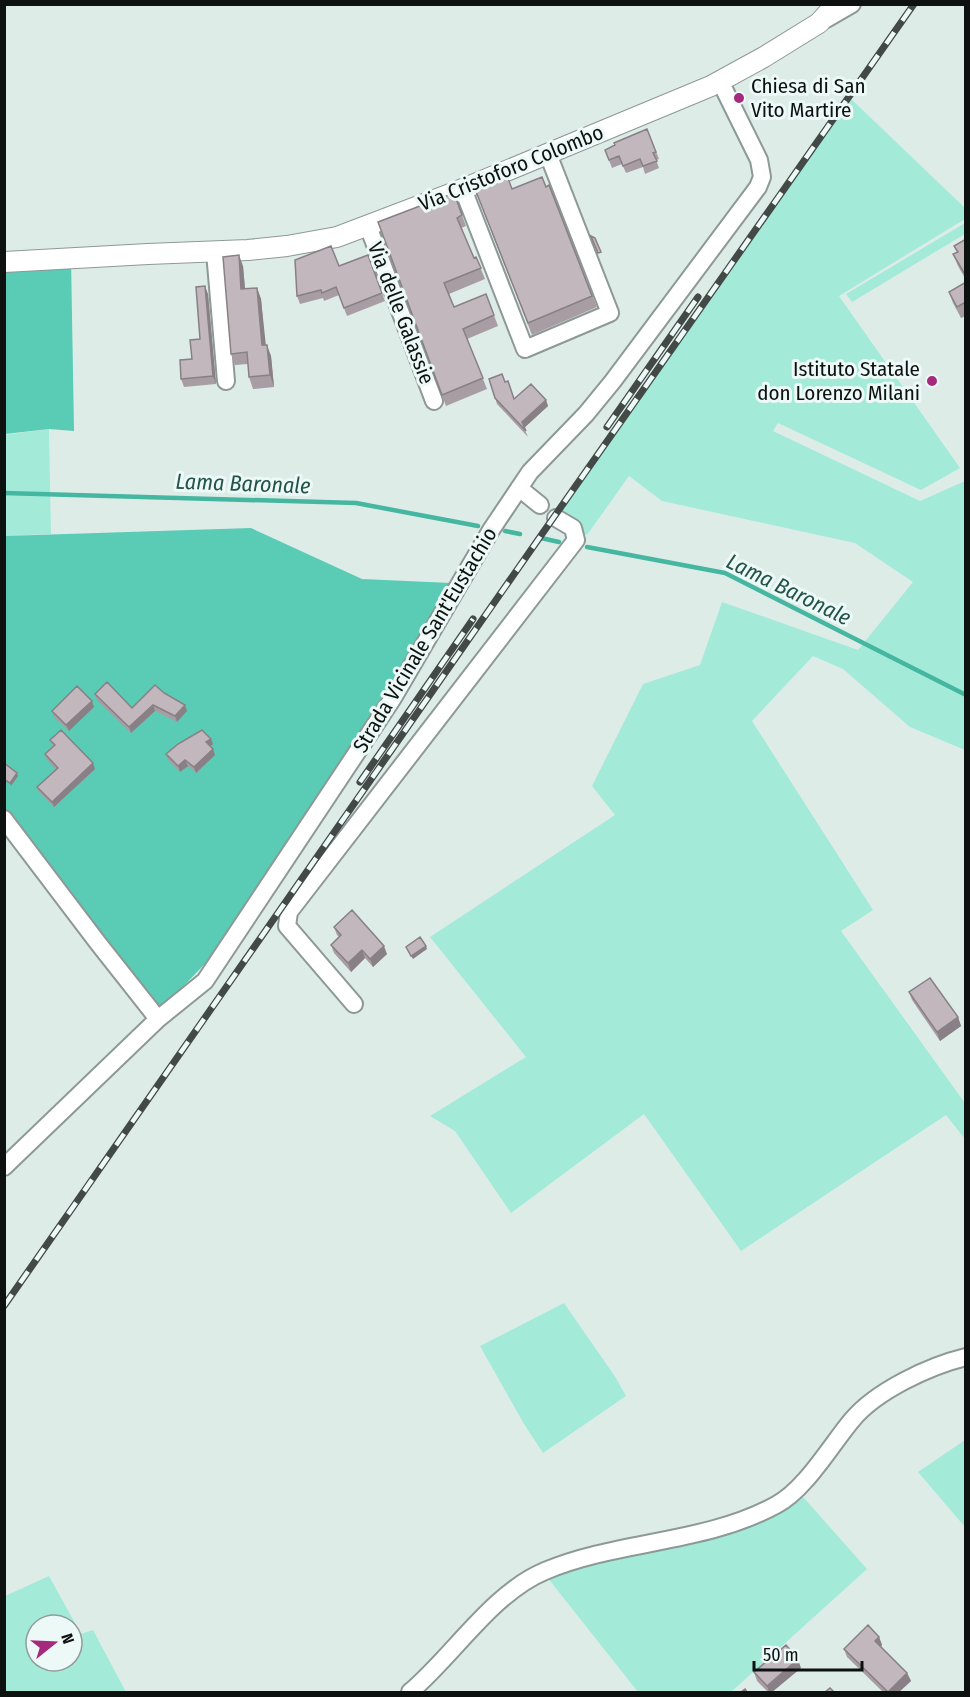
<svg xmlns="http://www.w3.org/2000/svg" width="970" height="1697" font-family="'Fira Sans Condensed',sans-serif">
	<rect width="100%" height="100%" fill="#deece8"/>
	<path fill="#a3ead9" fill-rule="evenodd" d="M849 97 965 208V219L839 296 960 468 921 490 778 423 773 431 920 501 965 481V750L910 727 843 669 813 656 752 721 873 910 841 931 965 1103V1139L946 1115 741 1251 644 1114 511 1213 455 1131 430 1116 526 1057 430 937 615 815 592 786 643 684 700 665 722 602 858 650 913 582 855 543 662 501 629 476 587 535 556 518Z
		M965 223V234L852 302 846 294Z
		M49 429 51 534 5 536 4 435Z
		M564 1303 616 1378 626 1396 543 1453 524 1424 480 1346Z
		M965 1440V1527L918 1472Z
		M796 1489 867 1569 731 1692H638L543 1572 703 1533Z
		M49 1576 81 1634 93 1630 126 1692H5V1596ZM36 1625H72V1661H36Z"/>
	<path fill="#5acbb4" d="M71 258 74 431 49 429 5 434V262Z
		M251 528 362 579 451 583 417 651 219 949 156 1015 5 820V536Z"/>
	<g fill="none" stroke-linecap="round" stroke-linejoin="round">
		<path stroke="#45b7a1" stroke-width="4.5" d="M4 493 356 503 478 526
			M505 531 520 534
			M541 538 559 542
			M587 547 725 573 966 695"/>
		<g stroke="#8d9996" stroke-width="20">
			<path id="minor" d="M826 19 852 4
				M463 189 525 349 610 313 548 154
				M368 226 434 401
				M215 252 226 381
				M519 488 540 505
				M4 819 98 943 158 1019
				M354 1004 287 926 289 912 576 540 573 528 556 518
				M4 1167 158 1019 205 981 393 698 491 530 530 472 586 414 613 381 758 187 762 177 759 160 720 81
				M410 1692C453 1656 492 1593 545 1571 619 1540 704 1544 776 1505 805 1490 831 1445 852 1420 876 1391 929 1366 966 1357"/>
		</g>
		<g stroke="#8d9996" stroke-width="22">
			<path id="major" d="M4 262 148 254 248 250 287 246 337 237 458 191 711 86 764 57 819 23 836 4"/>
		</g>
		<use href="#minor" stroke="#fff" stroke-width="16"/>
		<use href="#major" stroke="#fff" stroke-width="20"/>
		<g stroke="#424947" stroke-width="7">
			<path id="rail" d="M607 427 698 297
				M360 782 473 619
				M4 1306 549 524 914 4"/>
		</g>
		<use href="#rail" stroke="#ecf9f6" stroke-width="4.5" stroke-dasharray="14" stroke-linecap="butt"/>
	</g>
	<path fill="#a79da3" d="M647 129 659 159 656 160 659 168 645 174 643 167 626 173 622 164 612 168 605 150Z
		M549 185 597 307 532 335 479 200 512 189 546 187Z
		M454 193 466 226 461 228 474 258 476 257 485 279 449 294 454 307 486 294 498 326 467 339 487 389 446 406 378 222Z
		M966 239V280L958 266 953 254 957 253 954 246Z
		M368 255 385 301 347 316 339 295 324 301 323 298 300 304 297 296 339 266Z
		M243 266 245 289 257 288 261 299 265 345 271 356 274 387 253 389 249 377 248 364 235 365 231 354Z
		M966 282V316L961 318 953 303 949 292Z
		M208 294 216 384 184 387 181 379 200 339Z
		M489 379 505 382 514 399 546 400 548 406 524 428 528 437 497 404Z
		M164 693 187 711 177 722 155 711 131 733 97 700 95 694 132 708Z
		M94 707 69 731 54 717 52 711Z
		M211 739 213 744 210 747 213 749 215 755 196 773 188 766 180 772 168 760 166 754Z
		M50 740 95 769 54 807 39 792 37 787 56 770 47 760 45 754 53 746Z
		M334 927 387 954 373 967 365 958 351 972 334 953 331 945 339 937 337 935Z
		M909 992 958 1017 961 1026 940 1041 912 1000Z
		M879 1637 882 1645 881 1647 907 1673 911 1681 899 1692H883L847 1657 844 1649Z
		M801 1668 772 1692H768L757 1681 754 1672Z"/>
	<path fill="#888084" d="M239 255 243 266 246 300 241 289Z
		M205 286 208 294 216 384 213 376Z
		M257 288 261 299 267 356 262 345Z
		M267 345 271 356 274 387 270 375Z
		M4 394H5L6 425 4 421Z
		M546 400 548 406 524 428 522 422Z
		M92 701 94 707 69 731 66 725Z
		M153 705 155 711 131 733 129 727Z
		M185 705 187 711 177 722 175 716Z
		M211 739 213 744 209 748 206 742Z
		M213 749 215 755 196 773 194 767Z
		M185 760 188 766 180 772 178 766Z
		M93 763 95 769 54 807 52 802Z
		M17 773 18 776 11 786 10 783Z
		M384 946 387 954 373 967 370 959Z
		M426 946 427 949 413 959 411 956Z
		M362 950 365 958 351 972 348 963Z
		M958 1017 961 1026 940 1041 937 1032Z
		M879 1637 882 1645 878 1650 875 1641Z
		M798 1659 801 1668 772 1692H769L767 1686Z
		M907 1673 911 1681 899 1692H888Z"/>
	<path fill="#c2b7bd" stroke="#888084" stroke-width="1.5" d="M647 129 656 152 653 153 657 161 643 166 640 159 623 166 619 156 609 160 605 150 615 145 614 143Z
		M506 173 512 189 542 177 546 187 549 185 592 296 528 323 475 189 485 185 487 181Z
		M454 193 462 215 457 218 474 258 476 257 481 268 444 283 454 307 486 294 494 315 463 329 483 378 442 395 378 222Z
		M591 236 595 238 601 252 598 253Z
		M966 239V276L953 254 958 252 954 246Z
		M331 246 339 266 368 255 382 293 344 308 336 287 322 293 321 290 297 296 295 260Z
		M239 255 241 289 257 288 262 345H267L270 375 249 377 247 352 231 354 223 257Z
		M966 282V305L964 303 957 307 949 292Z
		M205 286 213 376 181 379 180 360 192 359 190 340 200 339 196 287Z
		M502 374 505 382 508 381 514 399 531 384 546 400 522 422 526 431 495 398 489 379Z
		M107 682 132 708 155 685 164 693 185 705 175 716 153 705 129 727 95 694Z
		M77 686 92 701 66 725 52 711Z
		M61 730 93 763 52 802 37 787 58 768 45 754 55 745 50 740Z
		M202 730 211 739 206 742 213 749 194 767 185 760 178 766 166 754 178 744Z
		M4 763 17 773 10 783 4 779Z
		M352 910 384 946 370 959 362 950 348 963 331 945 341 935 334 927Z
		M420 937 426 946 411 956 406 947Z
		M930 978 958 1017 937 1032 909 992Z
		M868 1625 879 1637 875 1641 907 1673 888 1692 844 1649Z
		M786 1645 798 1659 767 1686 754 1672Z
		M830 1688 834 1692H825Z
		M745 1689 747 1692H741Z"/>
	<g fill="#a5297c" stroke="#ecf9f6" stroke-width="2">
		<circle cx="739" cy="98" r="6"/>
		<circle cx="932" cy="381" r="6"/>
	</g>
	<g text-anchor="middle" stroke-width="6" stroke-linejoin="round" paint-order="stroke">
		<g font-size="21" fill="#0d1110" stroke="#ecf9f6" text-anchor="start">
			<text x="751" y="93">Chiesa di San<tspan x="751" dy="24">Vito Martire</tspan></text>
			<text x="920" y="376" text-anchor="end">Istituto Statale<tspan x="920" dy="24">don Lorenzo Milani</tspan></text>
		</g>
		<g font-size="21" fill="#0d1110" stroke="#ecf9f6">
			<text transform="translate(511 168) rotate(-22)" y="7">Via Cristoforo Colombo</text>
			<text transform="translate(401 313) rotate(69)" y="7">Via delle Galassie</text>
			<text transform="translate(425 640) rotate(-59)" y="7">Strada Vicinale Sant'Eustachio</text>
		</g>
		<g font-size="22" font-style="italic" fill="#235349" stroke="#ecf9f6">
			<text transform="translate(243 483) rotate(2)" y="8">Lama Baronale</text>
			<text transform="translate(789 589) rotate(26)" y="8">Lama Baronale</text>
		</g>
	</g>
	<rect width="970" height="1697" fill="none" stroke="#0d1110" stroke-width="12"/>
	<g transform="translate(54 1643) rotate(72)"><circle r="28" fill="#ecf9f6" stroke="#939c9a" stroke-width="1.5"/>
	<path d="M0-4.5L10 22L0 15L-10 22Z" fill="#a5297c"/>
	<text y="-9" font-size="16" font-weight="bold" text-anchor="middle" fill="#0d1110">N</text>
	</g>
	<path d="M754 1661v9h108v-9" fill="none" stroke="#0d1110" stroke-width="3"/>
	<text x="763" y="1661" font-size="18" fill="#0d1110" stroke="#ecf9f6" stroke-width="4.5" paint-order="stroke">50 m</text>
</svg>
